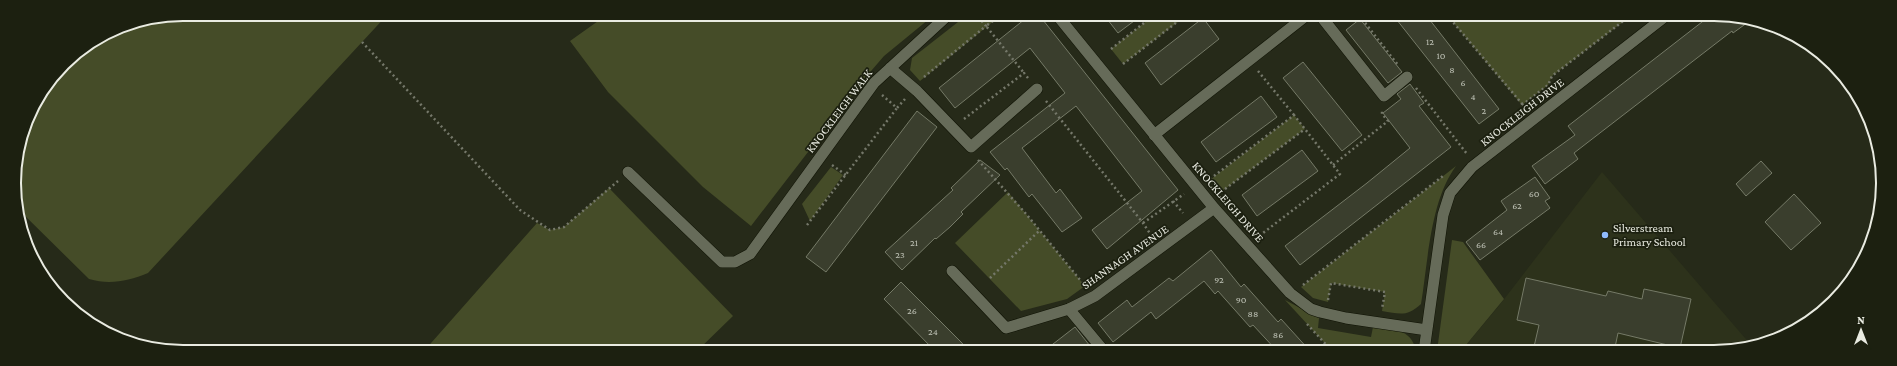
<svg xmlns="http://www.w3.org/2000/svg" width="1897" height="366" font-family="'Crimson Pro',serif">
	<rect width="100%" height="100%" fill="#262a19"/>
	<path fill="#2d321b" d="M1602 172 1751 345 1725 352 1461 351 1498 307Z"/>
	<path fill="#454c28" d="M183 14H388L148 273C128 281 110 285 89 279L19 210 14 172 27 118 64 63 119 27Z
		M608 14 934 15 884 56 865 78 751 226 703 187 608 92 570 41Z
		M967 15H1001L920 81 910 70 912 58Z
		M1154 15H1187L1123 64 1111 49Z
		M1447 15H1632L1552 76 1548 85 1522 105Z
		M1294 115 1305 129 1221 192 1210 180Z
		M1456 166C1430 201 1428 262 1421 304 1407 317 1400 314 1382 311L1385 292 1331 283 1328 302 1313 298 1301 287Z
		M831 167 843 175 810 221 802 204Z
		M609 188 733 316 697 351H424L537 223 550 230 564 227Z
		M1008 192 1085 286 1067 299 1021 311 955 243Z
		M1452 240 1463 242 1504 299 1461 351H1437Z
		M1285 300 1319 318 1318 328 1371 337 1373 327C1392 328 1412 329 1416 351H1332Z"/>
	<path fill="#3a3e2d" stroke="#757a67" d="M1030 15H1039L1178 190 1107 249 1092 230 1142 191 1076 106 1022 148 1056 193 1060 189 1082 218 1062 232 1032 194 1029 197 1007 168 1005 170 990 152 1065 93 1030 48 955 108 939 88Z
		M1104 15H1142L1118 33Z
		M1393 15H1426L1499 109 1479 124Z
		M1711 15H1736L1751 20 1733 33 1732 31 1574 153 1578 159 1545 184 1532 166 1575 135 1568 126Z
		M1203 18 1219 39 1161 85 1145 63Z
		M1360 19 1402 72 1388 83 1346 30Z
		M1303 62 1362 135 1342 151 1283 78Z
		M1410 84 1424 103 1419 106 1451 147 1300 265 1285 246 1367 183 1410 148 1383 113 1401 99 1397 94Z
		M1261 96 1277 117 1216 162 1201 142Z
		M917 111 937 127 826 272 806 257Z
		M1302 150 1318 171 1257 216 1242 195Z
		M980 160 1000 175 961 212 963 214 950 227 936 239 935 238 902 270 885 252 953 190 951 188Z
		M1761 161 1772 173 1746 196 1736 184Z
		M1535 177 1550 198 1545 201 1550 208 1480 260 1466 242 1507 210 1501 201Z
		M1794 194 1821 223 1791 250 1765 222Z
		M1211 250 1241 287 1244 284 1278 322 1281 319 1310 351H1277L1253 325 1250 327 1218 291 1215 294 1204 281 1156 319 1151 312 1113 342 1098 323 1127 300 1132 307 1169 278 1173 281Z
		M1526 278 1606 296 1608 291 1642 299 1644 289 1691 299 1680 348 1618 333 1614 352 1533 351 1539 325 1517 320Z
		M901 282 961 342 969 351H935L884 299Z
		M1075 327 1090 346 1083 351H1044Z"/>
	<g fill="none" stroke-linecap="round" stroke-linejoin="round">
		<g stroke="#0f1204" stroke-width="12">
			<path id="service" d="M1069 309 1104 351"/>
		</g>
		<g stroke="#0f1204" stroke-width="12">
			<path id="minor" d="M1057 15 1214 208 1290 293 1311 309 1320 312 1346 318 1427 330
				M1320 15 1384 96 1407 77
				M890 68 917 91 971 147 1037 89
				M1154 135 1307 15
				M628 172 722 262H735L750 254 874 83 948 15
				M952 271 1006 328 1069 309 1095 296 1214 208
				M1424 351 1443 215 1450 193 1472 167 1667 15"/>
		</g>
		<path stroke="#75786a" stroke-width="2.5" stroke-dasharray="2 3" stroke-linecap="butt" d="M1001 15 986 26 1024 73
			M1359 15 1398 65
			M1447 15 1523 105
			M362 42 520 210 550 230 564 227 618 181
			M1111 49 1154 15
			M1123 64 1186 15
			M1258 71 1294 115
			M924 77 986 26 976 15
			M1416 88 1467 154
			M882 95 897 108 905 99
			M1046 101 1143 223 1151 235
			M1522 105 1548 85 1552 76 1631 15
			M964 119 1024 73 1028 78
			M978 160 1027 215 1085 286
			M832 165 846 175
			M1333 165 1388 121 1382 114V110
			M1210 179 1294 115 1340 174 1259 236
			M1221 192 1305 129
			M1173 201 1183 213
			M1143 223 1184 194
			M807 225 897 108
			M990 278 1040 230
			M1303 285 1443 176
			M1328 300 1331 283 1385 292 1382 309
			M1307 324 1332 351"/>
		<use href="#service" stroke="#666b59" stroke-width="11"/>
		<use href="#minor" stroke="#666b59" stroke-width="11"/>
	</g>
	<circle fill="#8eb9fc" stroke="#1c2010" stroke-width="1.5" cx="1605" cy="235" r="4"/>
	<g text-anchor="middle" stroke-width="3.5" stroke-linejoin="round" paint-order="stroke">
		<g font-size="10" fill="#bdc0b4">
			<text x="1430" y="45">12</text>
			<text x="1441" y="59">10</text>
			<text x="1452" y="73">8</text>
			<text x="1463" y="86">6</text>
			<text x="1473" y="100">4</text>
			<text x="1484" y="114">2</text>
			<text x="1534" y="197">60</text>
			<text x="1517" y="209">62</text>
			<text x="1498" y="235">64</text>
			<text x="914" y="246">21</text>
			<text x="1481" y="248">66</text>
			<text x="900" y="258">23</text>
			<text x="1219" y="283">92</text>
			<text x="1241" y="303">90</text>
			<text x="912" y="314">26</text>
			<text x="1253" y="317">88</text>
			<text x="933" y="335">24</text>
			<text x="1278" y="338">86</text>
		</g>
		<g font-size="12" fill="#e9ebe1" stroke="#1c2010">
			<text transform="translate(839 111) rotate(-53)" y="4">KNOCKLEIGH WALK</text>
			<text transform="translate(1522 112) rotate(-38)" y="4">KNOCKLEIGH DRIVE</text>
			<text transform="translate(1228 202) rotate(49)" y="4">KNOCKLEIGH DRIVE</text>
			<text transform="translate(1125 257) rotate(-35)" y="4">SHANNAGH AVENUE</text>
		</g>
		<g font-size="12" fill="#e9ebe1" stroke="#1c2010" text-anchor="start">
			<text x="1613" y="232">Silverstream<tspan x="1613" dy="14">Primary School</tspan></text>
		</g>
	</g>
	<path d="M0 0H1897V366H0ZM183 21H1714A162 162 0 0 1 1876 183V183A162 162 0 0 1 1714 345H183A162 162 0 0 1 21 183V183A162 162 0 0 1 183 21Z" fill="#1c2010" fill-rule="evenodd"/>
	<path fill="none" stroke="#e9ebe1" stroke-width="2" d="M183 21H1714A162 162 0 0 1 1876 183V183A162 162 0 0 1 1714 345H183A162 162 0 0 1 21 183V183A162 162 0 0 1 183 21Z"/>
	<g transform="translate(1861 330)" stroke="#1c2010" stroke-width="3" paint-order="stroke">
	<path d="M0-3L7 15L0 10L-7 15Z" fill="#e9ebe1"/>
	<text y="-6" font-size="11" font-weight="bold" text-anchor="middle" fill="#e9ebe1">N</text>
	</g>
</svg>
